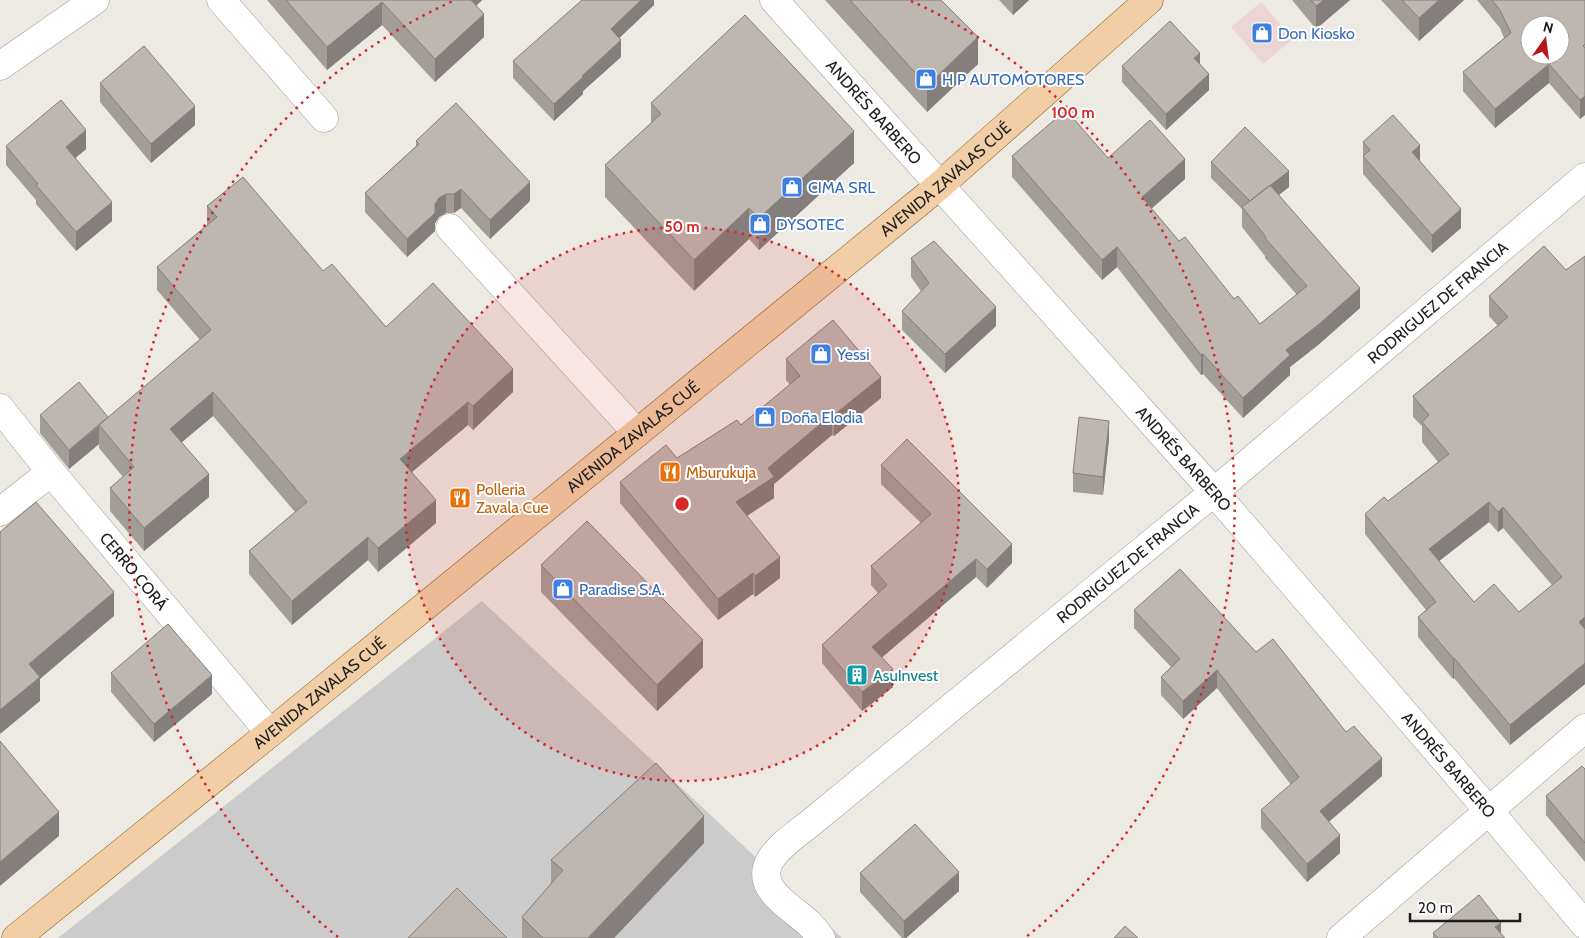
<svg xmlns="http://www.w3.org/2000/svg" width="1585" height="938" font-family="Cabin,sans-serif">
	<rect width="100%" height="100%" fill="#edeae4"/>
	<path fill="#ecd5d5" d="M1261 2 1293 39 1263 64 1231 27Z"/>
	<path fill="#cbcbcb" d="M482 601 842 938H58Z"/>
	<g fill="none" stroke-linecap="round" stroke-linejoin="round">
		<g stroke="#9e9e9e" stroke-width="29">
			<g id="minor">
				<path d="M221 0 324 118"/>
				<path id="s1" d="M774 0 1214 492 1488 810 1585 925"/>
				<path d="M0 66 95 0"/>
				<path d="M450 228 637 433"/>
				<path id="s2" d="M0 408 51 472 270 733"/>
				<path d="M0 512 51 472"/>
				<path id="s3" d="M821 938C809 920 797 915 782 901 745 869 781 846 808 825L1214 492 1585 177"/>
				<path d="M1341 938 1585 728"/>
			</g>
		</g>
		<g stroke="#865c10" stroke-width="29">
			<g id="major">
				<path id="s4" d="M16 938 270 733 939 186 1149 0"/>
			</g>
		</g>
		<use href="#minor" stroke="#fff" stroke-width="28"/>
		<use href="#major" stroke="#f1cea5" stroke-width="28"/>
	</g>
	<path fill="#a39d98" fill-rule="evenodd" d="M267 0H482L476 6 484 37 435 82 382 25 327 70Z
		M654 0V5L619 38 621 57 583 91V94L554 121 513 78V61Z
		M825 0H941L978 64 927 112Z
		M999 0H1029L1013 15Z
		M1292 0H1350L1316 29Z
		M1381 0H1464L1419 41Z
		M1477 0H1585V115L1580 119 1549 83 1495 128 1463 91V72L1504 38 1500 28Z
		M1200 64 1209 90 1166 130 1122 82V66Z
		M100 83 195 125 151 163 100 102Z
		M651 103 854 163 759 250 749 239 694 291 605 197V165L651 123Z
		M416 141 530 201 490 239 461 208 454 213H446L439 217 435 223V231L407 257 365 212V193L416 146Z
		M1363 142 1420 161 1461 228 1432 253 1363 174Z
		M6 146 86 149 75 158 112 221 76 251 36 204V200L6 165Z
		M1012 156 1108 158 1185 179 1151 209 1179 241 1234 299 1260 324 1297 295 1265 258V256L1242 227V209L1211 178V162L1289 187 1279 195 1360 308 1318 345 1290 367V375L1243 418 1203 374 1201 375 1117 267 1102 280 1012 177Z
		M207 206 323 271 386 327 513 392 473 430 468 425 412 472 436 523 378 572 368 560 292 625 249 574V551L295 512 213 416 182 442 209 497 144 551 110 511V488L123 477 99 448V444L69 469 40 433V415L108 417 200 340 157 290V267L207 225Z
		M1585 256V684L1510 745 1454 678 1453 679 1418 637V617L1426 610 1365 534V514L1388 501 1438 462 1422 442V426L1413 417V396L1498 326 1489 316V296L1566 270ZM1489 522 1498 532 1503 528 1552 585 1519 612 1474 602 1439 561Z
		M911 258 996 326 945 373 902 330V311L921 291 911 277Z
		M786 359 881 398 834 436 832 435 774 484V498L747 516 780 578 755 597 753 594 718 620 620 503V482L677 458 741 425 790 385 786 380Z
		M1109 439 1103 495 1073 492V473Z
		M881 465 1012 563 987 588 976 577 882 657 893 687 862 711 822 663V645L878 593 871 585V566L921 523 881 484Z
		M541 565 703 667 657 711 541 592Z
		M1134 610 1256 652 1346 732 1382 776 1329 822 1340 853 1307 882 1261 828V810L1291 785 1217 688 1183 719 1161 695V677L1171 667 1134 628Z
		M111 673 212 694 154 742 111 692Z
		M1585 769V862L1546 815V796Z
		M704 843 614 938H522V917L551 884V860Z
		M860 873 959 891 906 938H902L860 892Z
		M1433 933 1501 934 1505 938H1433Z"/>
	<path fill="#847f7c" d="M465 0H482L465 16Z
		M641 0H654V5L611 46V29Z
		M1013 0H1029L1013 15Z
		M1324 0H1350L1316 29V6Z
		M1439 0H1464L1419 41V18Z
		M382 2V25L327 70V47Z
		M484 14V37L435 82V59Z
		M978 37V64L927 112V86Z
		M621 40V57L583 91V94L554 121V104L582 76Z
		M1200 53V69L1194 58Z
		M1549 64V83L1495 128V109Z
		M1209 74V90L1166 130V114Z
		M1585 96V115L1580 119V100Z
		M195 106V125L151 163V144Z
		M86 130V149L66 166V147Z
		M854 131V163L759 250V218Z
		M1420 145V164L1412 152Z
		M1185 159V179L1142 217V197Z
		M1289 171V187L1250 217V201Z
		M530 182V201L490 239V220Z
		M461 189V208L454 213V194Z
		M446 194V213L439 217 435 223V231L407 257V239L435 204 439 198Z
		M112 202V221L76 251V232Z
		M749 208V239L694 291V260Z
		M1461 209V228L1432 253V235Z
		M1117 247V267L1102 280V260Z
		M1360 288V308L1318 345 1290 367V375L1243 418V398L1286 350Z
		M996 307V326L945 373V354Z
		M1203 354V374L1201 375V355Z
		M513 369V392L473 430V406Z
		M881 377V398L834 436V415Z
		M213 392V416L170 452V429Z
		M468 402V425L400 482V459Z
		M832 414V435L774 484V498L736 523V502L768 468Z
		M1109 421V439L1103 495V477Z
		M99 426V444L69 469V450Z
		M209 474V497L144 551V528Z
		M436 500V523L378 572V548Z
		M1489 502V522L1429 569V549Z
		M1503 507V528L1498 532V512Z
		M368 537V560L292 625V601Z
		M1012 544V563L987 588V569Z
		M780 557V578L755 597V576Z
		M976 559V577L872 666V647Z
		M753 573V594L718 620V599Z
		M114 592V616L40 679V701L0 734V710L29 664Z
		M1585 617V637L1579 622Z
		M703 640V667L657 711V685Z
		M1453 658H1454V678L1453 679Z
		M1585 663V684L1510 745V725Z
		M893 669V687L862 711V692Z
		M1217 670V688L1183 719V701Z
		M212 675V694L154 742V724Z
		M1382 758V776L1320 829V811Z
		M59 812V836L0 886V862Z
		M704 816V843L614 938H588Z
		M1340 835V853L1307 882V864Z
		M959 872V891L906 938H904V921Z
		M1501 923V938L1495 927Z"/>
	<path fill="#bdb6b1" stroke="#847f7c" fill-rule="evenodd" d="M286 0H471L484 14 435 59 382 2 327 47Z
		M582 0H641L611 29 621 40 582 76 583 77 554 104 513 61Z
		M850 0H941L978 37 927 86Z
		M1311 0H1324L1316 6Z
		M1402 0H1439L1419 18Z
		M1492 0H1585V44L1583 46 1585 48V96L1580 100 1549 64 1495 109 1463 72 1511 33 1500 10ZM1530 25H1560V55H1530Z
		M745 15 854 131 759 218 749 208 694 260 605 165 661 114 651 103Z
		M1170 21 1200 53 1194 58 1209 74 1166 114 1122 66Z
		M144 46 195 106 151 144 100 83Z
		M61 100 86 130 66 147 112 202 76 232 36 185 38 184 6 146Z
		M456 103 530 182 490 220 461 189 454 194H446L439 198 435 204V213L407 239 365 193 419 144 416 141Z
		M1066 110 1108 158 1150 120 1185 159 1142 197 1179 241 1185 237 1234 299 1238 296 1260 324 1307 286 1265 238 1266 237 1242 207 1270 185 1360 288 1318 325 1286 350 1290 355 1243 398 1203 354 1201 355 1117 247 1102 260 1012 156Z
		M1393 115 1420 145 1412 152 1461 209 1432 235 1363 156 1370 150 1363 142Z
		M1245 127 1289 171 1250 201 1211 162Z
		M243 177 323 271 332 264 386 327 433 283 513 369 473 406 468 402 400 459 436 500 378 548 368 537 292 601 249 551 307 502 213 392 170 429 209 474 144 528 110 488 134 467 99 425 211 330 157 267 217 217 207 206Z
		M934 241 996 307 945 354 902 311 929 283 911 258Z
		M1544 246 1566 270 1585 256V617L1579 622 1585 629V663L1510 725 1454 658H1453L1418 617 1436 602 1365 514 1384 497 1388 501 1449 454 1422 422 1429 415 1413 396 1508 317 1489 296ZM1489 502 1498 512 1503 507 1562 577 1519 612 1494 584 1474 602 1429 549Z
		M833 320 881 377 834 415 832 414 768 468 774 477 736 502 780 557 755 576 753 573 718 599 620 482 666 445 677 458 737 420 741 425 800 376 786 359Z
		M79 382 108 417 69 450 40 415Z
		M1079 417 1109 421 1103 477 1073 473Z
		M907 439 1012 544 987 569 976 559 872 647 893 669 862 692 822 645 887 585 871 566 931 514 881 465Z
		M36 502 114 592 29 664 40 677 0 710V532Z
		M587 521 703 640 657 685 541 565Z
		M1180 569 1256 652 1273 639 1346 732 1354 726 1382 758 1320 811 1340 835 1307 864 1261 810 1299 777 1217 670 1183 701 1161 677 1180 659 1134 610Z
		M168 624 212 675 154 724 111 673Z
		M0 741 59 812 0 862Z
		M656 763 704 816 588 938H543L522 917 563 870 551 860Z
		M1582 766 1585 769V843L1546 796Z
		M915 824 959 872 904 921 860 873Z
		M457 888 507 938H408Z
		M1479 895 1501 923 1495 927 1505 938H1438L1433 933Z
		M1125 926 1138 938H1114Z"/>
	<circle cx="682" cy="504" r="277" fill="#d62828" fill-opacity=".12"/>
	<g fill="none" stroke="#d62828" stroke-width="2.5" stroke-dasharray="2.5 5">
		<circle cx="682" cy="504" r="277"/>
		<path d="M338 937A553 553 0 0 1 453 1M911 1A553 553 0 0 1 1026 937"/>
	</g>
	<defs>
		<g id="shop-square" transform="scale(1.125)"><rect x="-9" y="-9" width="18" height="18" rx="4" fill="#3f7fe0" stroke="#fff"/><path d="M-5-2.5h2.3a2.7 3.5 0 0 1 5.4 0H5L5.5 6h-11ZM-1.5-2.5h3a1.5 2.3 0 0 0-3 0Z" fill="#fff"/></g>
		<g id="restaurant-square" transform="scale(1.125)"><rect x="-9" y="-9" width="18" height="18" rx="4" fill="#e8710a" stroke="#fff"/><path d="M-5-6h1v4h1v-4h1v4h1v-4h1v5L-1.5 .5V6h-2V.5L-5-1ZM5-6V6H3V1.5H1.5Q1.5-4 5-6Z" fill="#fff"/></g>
		<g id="building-square" transform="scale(1.125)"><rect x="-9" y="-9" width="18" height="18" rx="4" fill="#0f9aa8" stroke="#fff"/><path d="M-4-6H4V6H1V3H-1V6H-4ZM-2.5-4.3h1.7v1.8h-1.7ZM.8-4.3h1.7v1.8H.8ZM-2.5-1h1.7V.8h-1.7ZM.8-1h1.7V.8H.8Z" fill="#fff"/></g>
	</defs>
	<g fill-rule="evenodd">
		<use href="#shop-square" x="1262" y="33"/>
		<use href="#shop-square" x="926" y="79"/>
		<use href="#shop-square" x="792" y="187"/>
		<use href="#shop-square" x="760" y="224"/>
		<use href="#shop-square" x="821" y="354"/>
		<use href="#shop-square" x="765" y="417"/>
		<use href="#restaurant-square" x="670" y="472"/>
		<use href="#restaurant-square" x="460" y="498"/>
		<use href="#shop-square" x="563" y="589"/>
		<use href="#building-square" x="857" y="675"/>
	</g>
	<g text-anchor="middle" stroke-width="4" stroke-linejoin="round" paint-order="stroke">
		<g font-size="16" fill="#366cbe" stroke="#fff" text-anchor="start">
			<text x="1278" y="39">Don Kiosko</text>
			<text x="942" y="85">H P AUTOMOTORES</text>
			<text x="808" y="193">CIMA SRL</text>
			<text x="776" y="230">DYSOTEC</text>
			<text x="837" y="360">Yessi</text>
			<text x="781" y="423">Doña Elodia</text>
			<text x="579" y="595">Paradise S.A.</text>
		</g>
		<g font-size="16" fill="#1d1d1d" stroke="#fff">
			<text dy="6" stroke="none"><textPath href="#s1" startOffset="150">ANDRÉS BARBERO</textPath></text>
			<text dy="6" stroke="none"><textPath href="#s4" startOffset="1200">AVENIDA ZAVALAS CUÉ</textPath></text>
			<text dy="6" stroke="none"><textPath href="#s3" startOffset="971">RODRIGUEZ DE FRANCIA</textPath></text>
			<text dy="6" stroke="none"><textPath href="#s4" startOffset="795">AVENIDA ZAVALAS CUÉ</textPath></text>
			<text dy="6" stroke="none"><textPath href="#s1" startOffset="615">ANDRÉS BARBERO</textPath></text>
			<text dy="6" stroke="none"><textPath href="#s3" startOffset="566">RODRIGUEZ DE FRANCIA</textPath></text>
			<text dy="6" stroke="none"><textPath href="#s2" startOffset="211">CERRO CORÁ</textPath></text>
			<text dy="6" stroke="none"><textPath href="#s4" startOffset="390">AVENIDA ZAVALAS CUÉ</textPath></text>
			<text dy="6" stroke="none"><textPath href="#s1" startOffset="1020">ANDRÉS BARBERO</textPath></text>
		</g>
		<g font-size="16" fill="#c56008" stroke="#fff" text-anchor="start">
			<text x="686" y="478">Mburukuja</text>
			<text x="476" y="495">Polleria<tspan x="476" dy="18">Zavala Cue</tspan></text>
		</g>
		<g font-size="16" fill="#0d838f" stroke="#fff" text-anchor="start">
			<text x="873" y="681">AsuInvest</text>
		</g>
	</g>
	<circle cx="682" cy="504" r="8" fill="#d62828" stroke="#fff" stroke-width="2.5"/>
	<g font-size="15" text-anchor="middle" font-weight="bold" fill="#d62828" stroke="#fff" stroke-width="4" stroke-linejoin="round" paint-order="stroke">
		<text x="1073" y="118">100 m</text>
		<text x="682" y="232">50 m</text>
	</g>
	<g transform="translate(1545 40) rotate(14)"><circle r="24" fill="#ffffff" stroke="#a5a5a5"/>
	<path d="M0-4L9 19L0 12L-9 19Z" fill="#b4161a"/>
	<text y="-8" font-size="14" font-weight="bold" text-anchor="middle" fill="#1d1d1d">N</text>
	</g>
	<path d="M1410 913v8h110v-8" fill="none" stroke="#1d1d1d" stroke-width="2.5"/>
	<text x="1418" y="913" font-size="15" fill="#1d1d1d" stroke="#ffffff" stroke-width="4" paint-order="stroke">20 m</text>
</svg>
